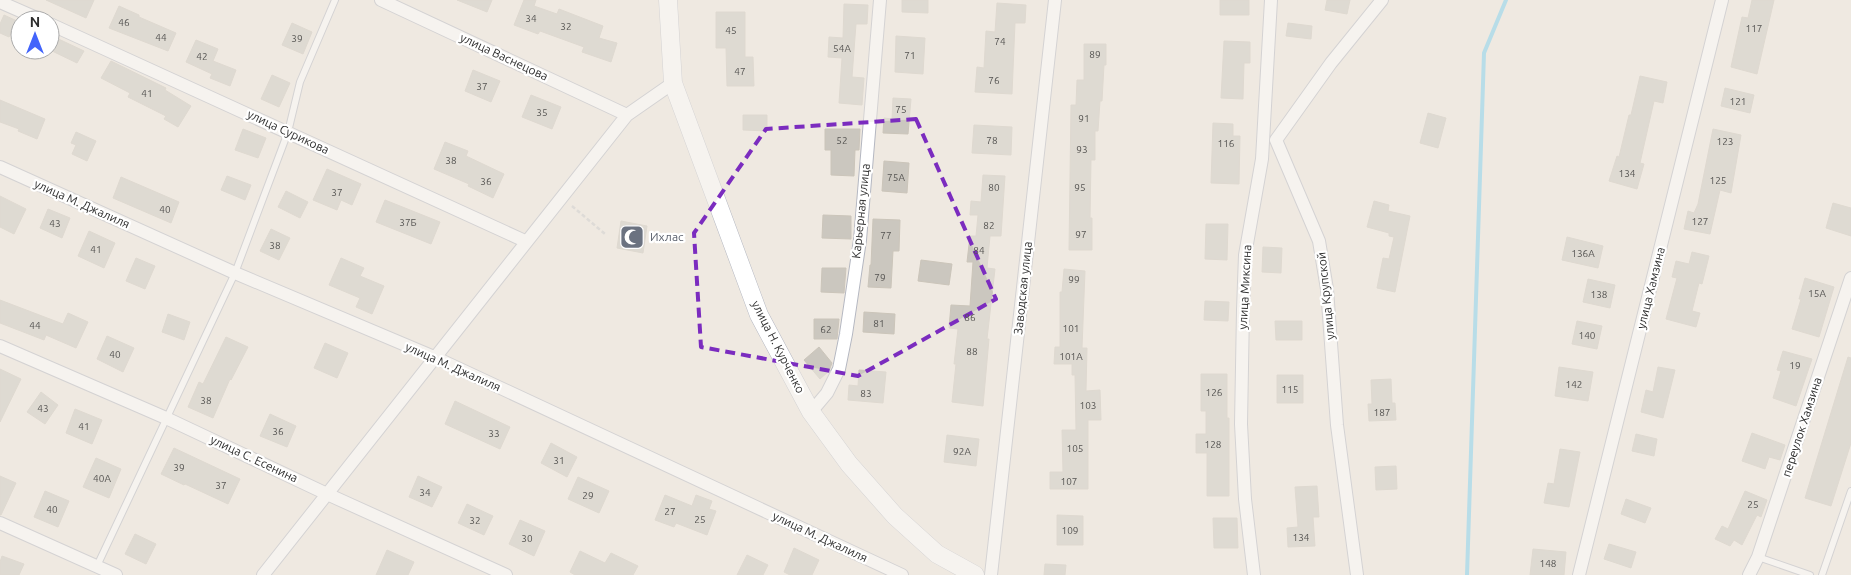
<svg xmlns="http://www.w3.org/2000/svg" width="1851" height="575" font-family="Ubuntu,sans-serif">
	<rect width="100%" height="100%" fill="#efe9e1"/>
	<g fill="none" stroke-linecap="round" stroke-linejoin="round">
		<path stroke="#75cff0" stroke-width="4" d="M1467 575 1484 53 1506 0"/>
	</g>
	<path fill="#cbc7bf" stroke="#cbc5ba" d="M46 0H94L86 18Z
		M457 0H492L487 12Z
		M524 0H536L534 6 557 14 559 9 603 26 599 38 617 43 611 62 582 52 584 47 540 31 538 34 514 25Z
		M902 0H928V13L902 12Z
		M1220 0H1249V15H1220Z
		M1327 0H1350L1347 14 1325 10Z
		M1752 0H1774L1757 74 1731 67 1742 17 1748 18Z
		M997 3 1026 5 1025 23H1015L1012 94 975 92 977 67 984 68 986 31 995 32Z
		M844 4 868 5 867 24H856L852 77 864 78 862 105 839 103 842 58 828 57 829 37 843 38Z
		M119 6 139 15V17L176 33 168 51 109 28Z
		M716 12H745V57H753L754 86H727L726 48H716Z
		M4 15 17 21 9 37 0 33V24Z
		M292 23 312 32 303 54 282 45Z
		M1288 23 1312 26 1311 39 1286 36Z
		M50 35 84 51 77 63 50 50Z
		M896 36 925 38 923 74 895 72Z
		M196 40 218 49 213 61 236 70 230 86 210 78 212 74 186 62Z
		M1224 41 1250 42V63H1244L1243 99 1221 98Z
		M1084 44H1106V65H1104L1102 101H1100L1098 131H1095V160H1091L1090 218H1092V250H1069L1071 105H1076L1077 80H1084Z
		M111 61 166 88 165 90 191 106 178 127 164 119 166 116 128 97 130 93 101 78Z
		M473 70 500 81 491 102 465 91Z
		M272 75 290 83 279 107 261 99Z
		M1640 76 1667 82 1663 103 1654 101 1640 163 1644 164 1637 189 1609 181 1617 156 1619 157 1629 115H1631Z
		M1725 88 1754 95 1750 113 1721 106Z
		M531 95 561 107 552 129 522 117Z
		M893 98 911 99 908 134 883 133 884 118 892 119Z
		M0 100 45 119 37 139 18 131 19 129 0 122Z
		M1428 113 1446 118 1438 148 1420 143Z
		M743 115H767V131L743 130Z
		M1213 123 1233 124V136H1240L1239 184 1211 183Z
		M974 125 1012 127 1011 155 972 153Z
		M243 129 266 138 258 158 235 150Z
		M825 129H860L859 150H855L854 176 831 175V150H825Z
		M1713 129 1741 135 1731 193 1720 190 1710 234 1684 229 1688 211 1694 213 1698 204Z
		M76 132 96 141 87 161 72 154 76 145 71 143Z
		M445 142 468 151 466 156 504 174 493 198 468 186 469 184 434 169Z
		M884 161 909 163 907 193 882 191Z
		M327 169 361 184 352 205 341 200 337 210 313 200Z
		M983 175 1005 176 1001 236H990L987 268 995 269 987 339H989L983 406 952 402 956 364H954L958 329 949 328 951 305 970 306 973 262H967L970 236H976L978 215H970L971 201 981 202Z
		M227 176 251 185 245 200 221 190Z
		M121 177 179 202 171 223 113 198Z
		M286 191 308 202 300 218 278 207Z
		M0 196 26 209 14 234 0 227Z
		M385 200 440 222 431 244 376 222Z
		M1374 201 1389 205 1388 211 1410 216 1395 292 1377 288 1383 258 1389 259 1394 237 1389 236V233L1367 227Z
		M1833 203 1851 208V236L1826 228Z
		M48 209 70 218 62 238 40 228Z
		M823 215 851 216V239L822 238Z
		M873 219 900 220 899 251H893L891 288 868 287 870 265H871Z
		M621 221 647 226 643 253 617 248Z
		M1206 224H1228L1227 260 1205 259Z
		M271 229 290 238 279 260 260 251Z
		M89 231 115 243 104 268 78 256Z
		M1567 237 1603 246 1598 268 1562 260Z
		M1263 247 1282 248 1281 273 1262 272Z
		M1692 252 1709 256 1702 284 1699 283 1692 311 1700 313 1696 327 1666 319 1677 278 1672 277 1676 261 1689 264Z
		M136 258 155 266 145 289 126 281Z
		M341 258 364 268 360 276 384 286 372 314 356 307 360 298 329 285Z
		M921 260 952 264 949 285 918 281Z
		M822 268H846L844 293 821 292Z
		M1064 269 1085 271 1082 348H1087L1086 391 1100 390 1101 420H1088V489H1050V472H1063L1062 430H1076L1075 375H1072V364H1054L1055 347H1060V292H1062Z
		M1805 278 1834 287 1819 337 1792 329 1801 299H1799Z
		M1588 279 1615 285 1610 308 1583 302Z
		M0 300 63 324 68 313 88 322 76 348 46 335 44 340 0 323Z
		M1205 301 1229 302 1228 321 1204 320Z
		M864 312 895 314 894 334 863 332Z
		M168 314 190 322 184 340 162 332Z
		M814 319H839L837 339H814Z
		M1275 321H1302V340H1276Z
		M1577 321 1602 326 1597 349 1572 344Z
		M107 336 134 348 123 372 97 359Z
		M226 337 248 347 231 380 230 379 213 418 188 407 199 382 203 384Z
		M325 343 348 353 337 378 314 368Z
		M819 347 832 363 829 371 820 379 804 360Z
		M1783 351 1812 359 1796 406 1773 398 1781 371 1777 370Z
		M1848 357 1851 358V443L1831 506 1805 498Z
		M1559 367 1593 372 1588 401 1555 396Z
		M1658 367 1675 370 1663 418 1641 412 1646 390 1653 392Z
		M0 369 21 379 0 422Z
		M859 370 886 372 883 403 848 400 849 385 858 386Z
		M1201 374H1227V418H1229V496H1207V453H1196V434H1206V411H1201Z
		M1277 375H1303V403H1277Z
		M1391 379 1392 403H1395L1396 420 1369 421 1368 404H1372L1371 380Z
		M41 392 58 405 45 424 27 412Z
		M455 401 510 427 500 449 445 424Z
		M75 409 102 420 92 444 66 433Z
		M270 414 296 426 287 447 260 436Z
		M1752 433 1785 445 1780 460 1769 457 1765 469 1742 461Z
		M1636 434 1657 439 1654 456 1632 451Z
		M947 435 979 439 976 466 944 462Z
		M551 443 577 457 567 477 541 463Z
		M174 448 240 479 228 504 185 484 184 485 161 474Z
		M1560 449 1580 452 1569 507 1544 503 1548 483 1554 484Z
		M96 458 121 469 109 498 83 487Z
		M1396 466 1397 489 1376 490 1375 467Z
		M0 476 16 483 1 515H0Z
		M418 476 442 487 432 507 409 497Z
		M578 477 609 491 599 513 568 499Z
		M1317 486 1319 517H1313L1315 546 1288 547 1287 528 1298 527 1295 487Z
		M45 491 69 501 58 527 34 517Z
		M1745 491 1767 500 1761 517 1757 515 1742 545 1734 540 1730 546 1715 539 1722 526 1728 529Z
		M665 495 692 506 696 495 712 501 709 509 716 511 707 535 676 523 674 527 655 520Z
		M1626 499 1651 508 1645 523 1621 514Z
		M467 504 493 516 484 535 458 523Z
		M1057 515 1083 516V545H1057Z
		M1213 518H1237L1238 548H1214Z
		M520 520 545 531 534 556 509 544Z
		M135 534 156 544 146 564 125 554Z
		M1609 544 1636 552 1631 568 1604 559Z
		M794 548 819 560 812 575H790L784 572Z
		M1533 549 1566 552 1564 575H1530Z
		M387 550 414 562 408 575H376Z
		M580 551 605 563 611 553 638 566 633 575H575L570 572Z
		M747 555 768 565 763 575H737Z
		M2 556 24 564 19 575H0V562Z
		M1045 564 1066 565 1065 575H1044Z"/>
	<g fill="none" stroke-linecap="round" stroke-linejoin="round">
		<g stroke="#b4b7c1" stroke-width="8">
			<path id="service" d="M1758 557 1810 575
				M97 566 235 273 288 132 300 82 335 0
				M1822 575 1851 491"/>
		</g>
		<g stroke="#b4b7c1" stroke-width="14">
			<path id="minor" d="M381 0 627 115
				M0 2 41 20
				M50 24 525 241
				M0 167 235 273 434 357 902 575
				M0 346 166 418 327 494 506 575
				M811 412 827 393 839 369 846 334 860 240 880 0
				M0 523 116 575
				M263 575 627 115 673 83
				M991 575 1055 0
				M1254 575 1245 499 1241 424 1243 310 1245 255 1262 159 1271 0
				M1357 575 1337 425 1327 289 1319 241 1276 140 1331 63 1382 0
				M1579 575 1722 0
				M1749 575 1758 557 1851 278"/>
		</g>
		<g stroke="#b4b7c1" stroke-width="19">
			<path id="secondary" d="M668 0 673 83 759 315 811 412 849 464 895 516 937 554 975 575"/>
		</g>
		<path stroke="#c9c9c9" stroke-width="2.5" stroke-dasharray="4 2.5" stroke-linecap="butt" d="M572 206 605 234"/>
		<use href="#service" stroke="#fff" stroke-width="6"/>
		<use href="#minor" stroke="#fff" stroke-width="12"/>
		<use href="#secondary" stroke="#fff" stroke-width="18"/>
	</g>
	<path d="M0 0H1851V575H0ZM916 119 996 299 858 376 701 347 694 233 766 129Z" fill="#efe9e1" fill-opacity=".55" fill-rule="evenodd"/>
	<path fill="none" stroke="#7b2cbf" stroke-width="4" stroke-dasharray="10 6" stroke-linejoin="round" d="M916 119 996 299 858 376 701 347 694 233 766 129Z"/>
	<defs>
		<g id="mosque-square" transform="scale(1.25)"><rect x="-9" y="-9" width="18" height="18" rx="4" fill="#6b7280" stroke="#fff"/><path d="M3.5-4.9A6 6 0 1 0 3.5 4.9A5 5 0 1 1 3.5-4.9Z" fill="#fff"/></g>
	</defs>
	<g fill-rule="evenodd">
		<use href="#mosque-square" x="632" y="237"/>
	</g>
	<g text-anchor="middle" stroke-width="4.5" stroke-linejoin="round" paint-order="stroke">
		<g font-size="10" fill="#555452">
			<text x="531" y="22">34</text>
			<text x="124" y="26">46</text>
			<text x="566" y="30">32</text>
			<text x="1754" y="32">117</text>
			<text x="731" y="34">45</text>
			<text x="161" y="41">44</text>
			<text x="297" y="42">39</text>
			<text x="1000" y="45">74</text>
			<text x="842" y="52">54А</text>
			<text x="1095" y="58">89</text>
			<text x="910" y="59">71</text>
			<text x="202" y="60">42</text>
			<text x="740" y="75">47</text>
			<text x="994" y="84">76</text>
			<text x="482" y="90">37</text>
			<text x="147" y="97">41</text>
			<text x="1738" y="105">121</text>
			<text x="901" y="113">75</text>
			<text x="542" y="116">35</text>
			<text x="1084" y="122">91</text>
			<text x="842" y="144">52</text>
			<text x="992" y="144">78</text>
			<text x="1725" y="145">123</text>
			<text x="1226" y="147">116</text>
			<text x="1082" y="153">93</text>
			<text x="451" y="164">38</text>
			<text x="1627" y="177">134</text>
			<text x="896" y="181">75А</text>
			<text x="1718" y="184">125</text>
			<text x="486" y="185">36</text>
			<text x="994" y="191">80</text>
			<text x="1080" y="191">95</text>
			<text x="337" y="196">37</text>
			<text x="165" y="213">40</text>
			<text x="1700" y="225">127</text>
			<text x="408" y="226">37Б</text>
			<text x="55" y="227">43</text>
			<text x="989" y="229">82</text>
			<text x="1081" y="238">97</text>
			<text x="886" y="239">77</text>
			<text x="275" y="249">38</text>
			<text x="96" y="253">41</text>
			<text x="979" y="254">84</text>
			<text x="1583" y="257">136А</text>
			<text x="880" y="281">79</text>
			<text x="1074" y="283">99</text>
			<text x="1817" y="297">15А</text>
			<text x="1599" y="298">138</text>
			<text x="970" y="321">86</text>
			<text x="879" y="327">81</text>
			<text x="35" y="329">44</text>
			<text x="1071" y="332">101</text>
			<text x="826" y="333">62</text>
			<text x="1587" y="339">140</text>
			<text x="972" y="355">88</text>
			<text x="115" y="358">40</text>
			<text x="1071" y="360">101А</text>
			<text x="1795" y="369">19</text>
			<text x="1574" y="388">142</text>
			<text x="1290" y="393">115</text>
			<text x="1214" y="396">126</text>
			<text x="866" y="397">83</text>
			<text x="206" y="404">38</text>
			<text x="1088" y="409">103</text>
			<text x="43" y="412">43</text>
			<text x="1382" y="416">187</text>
			<text x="84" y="430">41</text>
			<text x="278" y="435">36</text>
			<text x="494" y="437">33</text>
			<text x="1213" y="448">128</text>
			<text x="1075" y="452">105</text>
			<text x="962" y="455">92А</text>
			<text x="559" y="464">31</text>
			<text x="179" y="471">39</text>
			<text x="102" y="482">40А</text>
			<text x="1069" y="485">107</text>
			<text x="221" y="489">37</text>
			<text x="425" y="496">34</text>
			<text x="588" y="499">29</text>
			<text x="1753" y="508">25</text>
			<text x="52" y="513">40</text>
			<text x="670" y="515">27</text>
			<text x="700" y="523">25</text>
			<text x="475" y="524">32</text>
			<text x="1070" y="534">109</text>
			<text x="1301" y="541">134</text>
			<text x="527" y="542">30</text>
			<text x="1548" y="567">148</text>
		</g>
		<g font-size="12" fill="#2e2e2e" stroke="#fff">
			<text transform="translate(504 57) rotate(25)" y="4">улица Васнецова</text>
			<text transform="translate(288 132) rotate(25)" y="4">улица Сурикова</text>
			<text transform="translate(82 204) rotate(24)" y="4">улица М. Джалиля</text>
			<text transform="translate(861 211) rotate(-84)" y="4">Карьерная улица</text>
			<text transform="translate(1245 287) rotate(-87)" y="4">улица Миксина</text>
			<text transform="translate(1023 288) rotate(-84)" y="4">Заводская улица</text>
			<text transform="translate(1651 288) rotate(-76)" y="4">улица Хамзина</text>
			<text transform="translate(1326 296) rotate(-96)" y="4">улица Крупской</text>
			<text transform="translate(778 347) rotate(63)" y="4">улица Н. Курченко</text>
			<text transform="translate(453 367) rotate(24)" y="4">улица М. Джалиля</text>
			<text transform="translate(1802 427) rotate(-72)" y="4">переулок Хамзина</text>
			<text transform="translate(254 459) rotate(25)" y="4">улица С. Есенина</text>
			<text transform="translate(820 537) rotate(25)" y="4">улица М. Джалиля</text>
		</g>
		<g font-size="12" fill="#5b616d" stroke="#fff" text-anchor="start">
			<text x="650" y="241">Ихлас</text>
		</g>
	</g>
	<g transform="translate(35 35)"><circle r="24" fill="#ffffff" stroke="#ababab"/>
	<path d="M0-4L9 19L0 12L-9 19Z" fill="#4264fb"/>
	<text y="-8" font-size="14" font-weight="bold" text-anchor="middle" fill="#2e2e2e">N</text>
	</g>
</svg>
